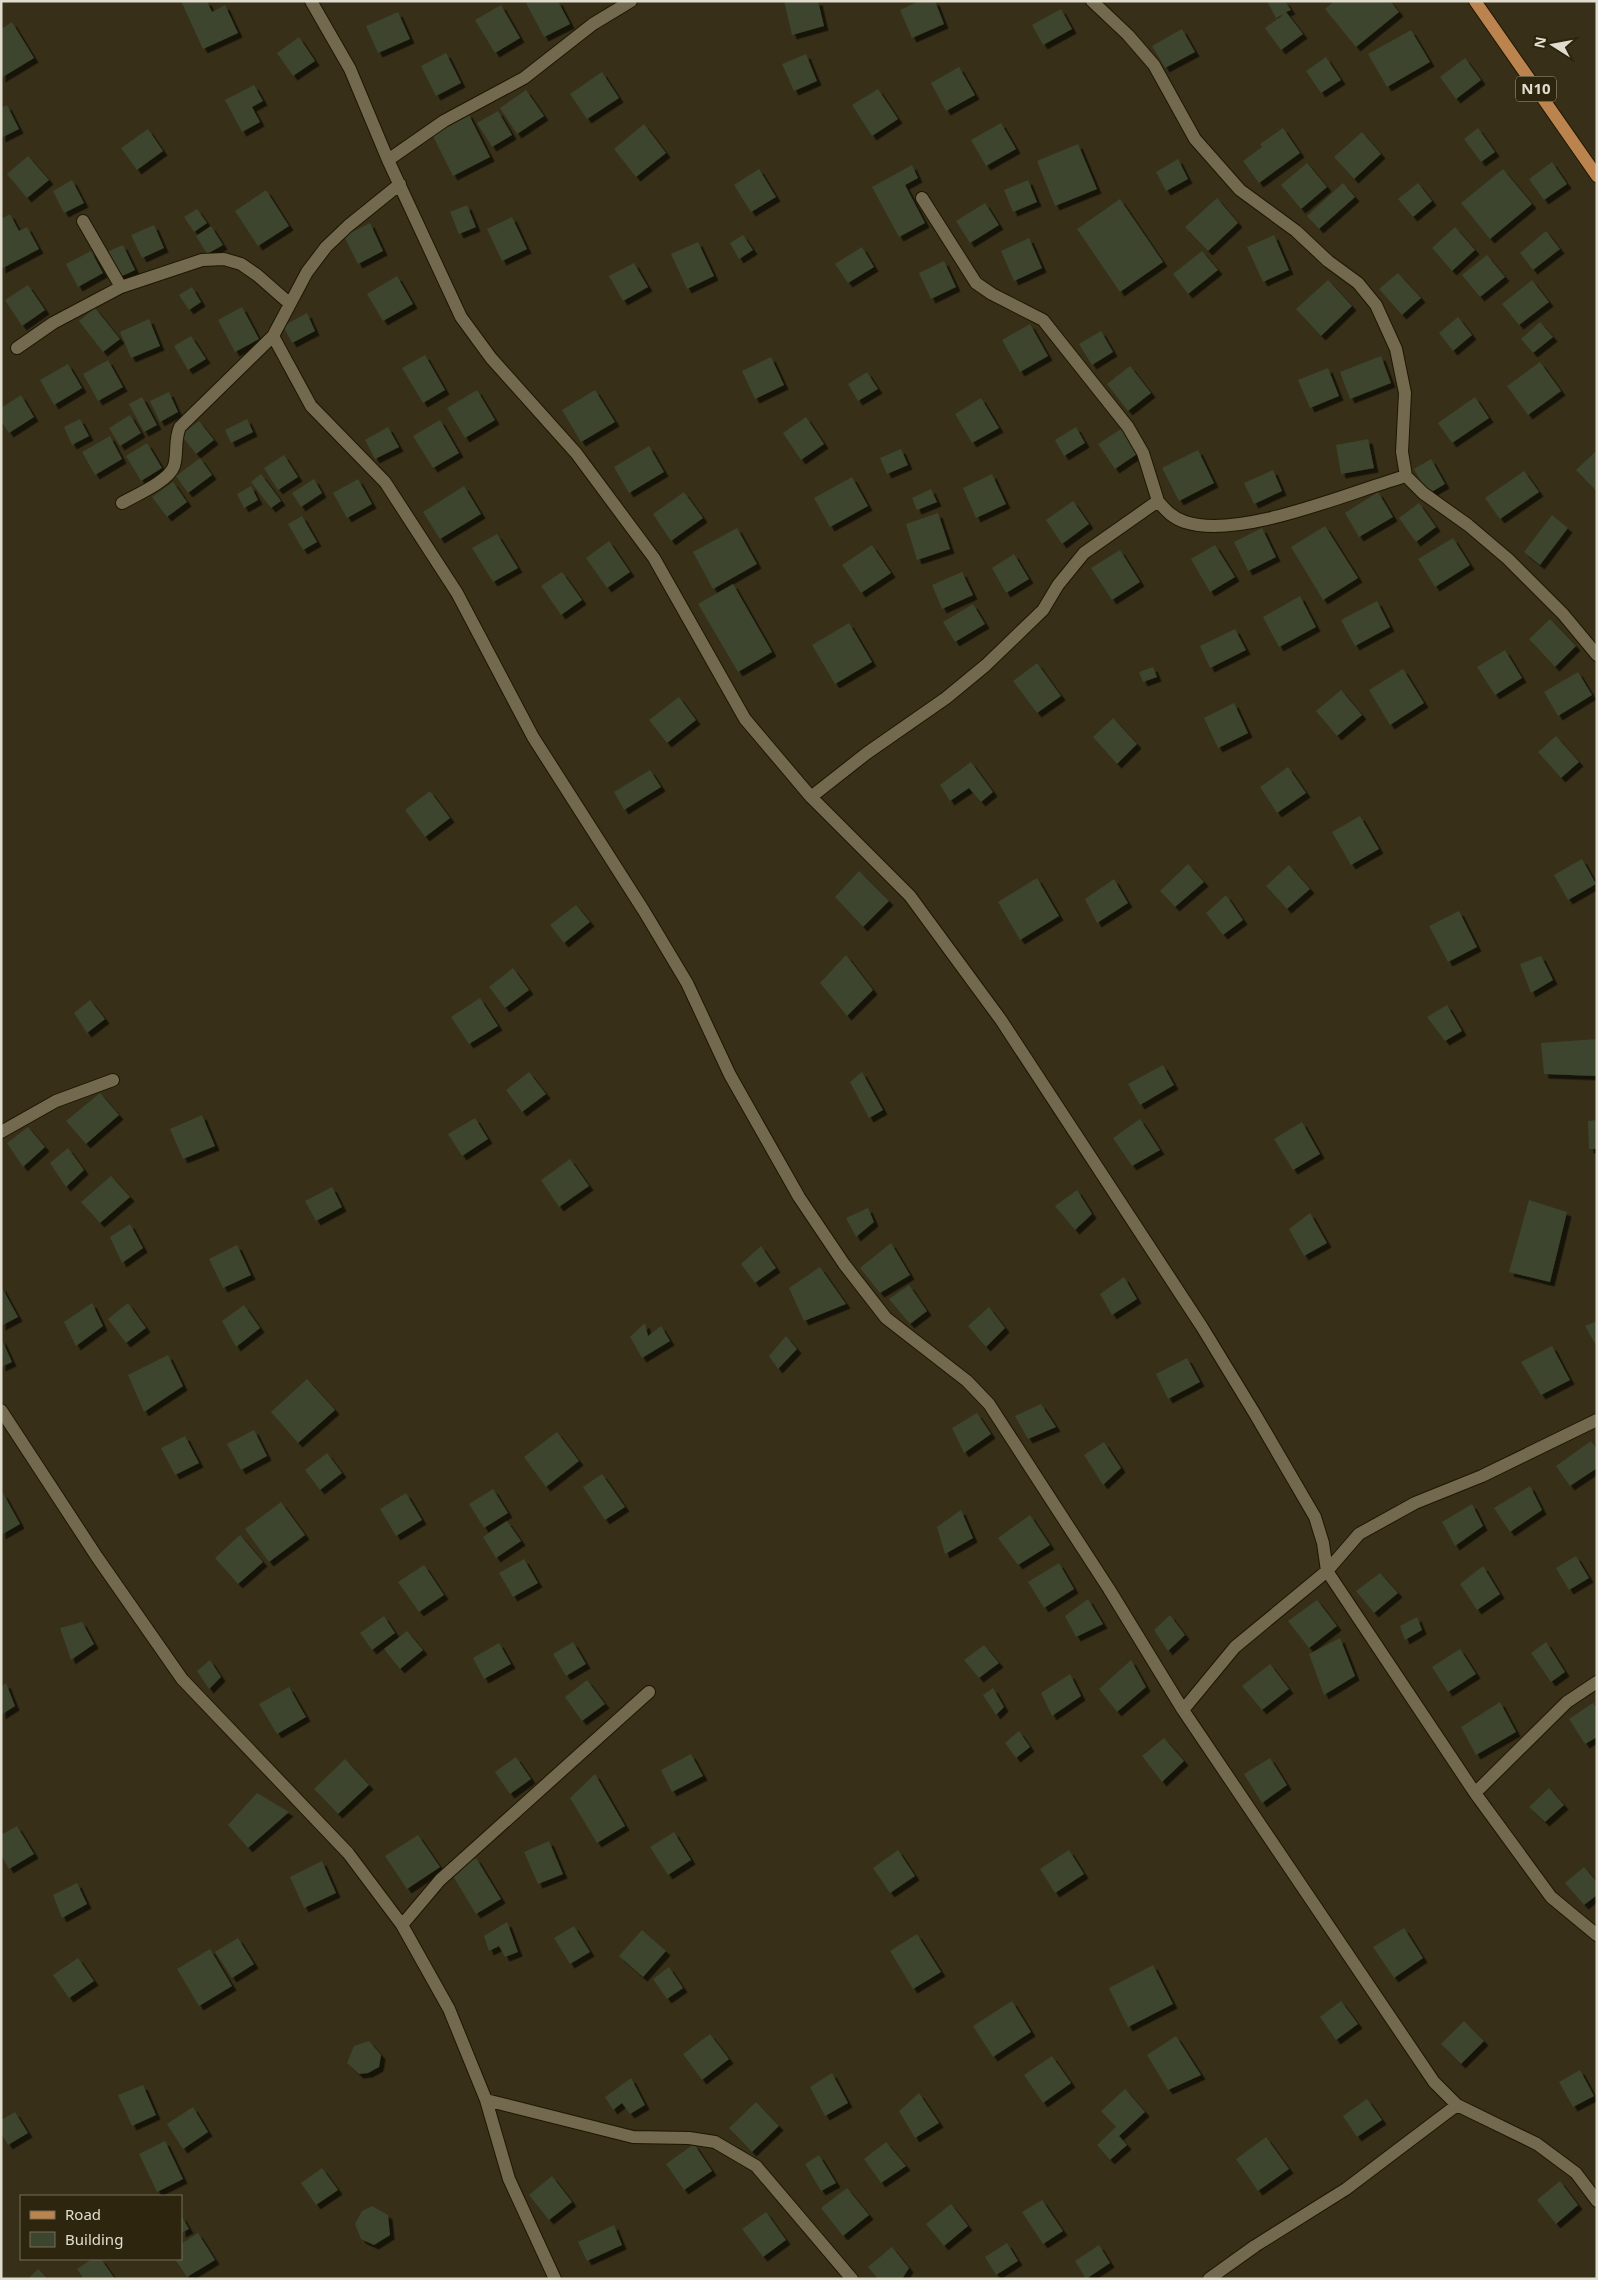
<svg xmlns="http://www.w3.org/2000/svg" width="1598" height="2280" font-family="'Noto Sans',sans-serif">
	<defs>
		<filter id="shadow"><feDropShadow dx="4.5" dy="4.5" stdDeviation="0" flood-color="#0009"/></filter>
	</defs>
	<rect width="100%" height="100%" fill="#372f17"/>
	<path fill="#3c452d" filter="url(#shadow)" d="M181 1H207L212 12 225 5 238 33 203 49Z
		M531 1H558L570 24 544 37 526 3Z
		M784 1H818L824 26 792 35Z
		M919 1H935L944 24 912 38 900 10Z
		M1267 1H1285L1291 10 1286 12 1303 34 1281 50 1265 28 1284 14 1276 18Z
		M1334 1H1390L1399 12 1356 47 1325 9Z
		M501 5 520 38 495 53 475 20Z
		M1061 9 1072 29 1043 45 1032 25Z
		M398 12 410 39 378 53 366 26Z
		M12 22 34 58 1 78V29Z
		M1182 29 1195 52 1165 68 1152 46Z
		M1411 30 1430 62 1387 87 1368 54Z
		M299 37 315 61 293 76 277 53Z
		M446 53 461 83 436 96 421 66Z
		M806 54 817 81 794 91 782 64Z
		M1326 57 1341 80 1321 93 1306 71Z
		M1465 58 1481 80 1456 99 1440 77Z
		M959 67 975 95 946 111 931 83Z
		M602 72 619 98 587 119 570 94Z
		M254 85 263 101 252 107 260 122 242 132 225 100Z
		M878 89 898 119 872 136 852 105Z
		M526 90 544 116 517 134 500 108Z
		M7 105 19 129 1 138V108Z
		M498 111 512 135 492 147 477 123Z
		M468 113 490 157 453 176 431 132Z
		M1001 123 1016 149 986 166 971 140Z
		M644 124 666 153 636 177 614 149Z
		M1283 128 1300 153 1259 183 1243 161 1262 147 1260 144Z
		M1478 128 1495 152 1481 162 1464 139Z
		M148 129 163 151 137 170 121 148Z
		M1362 132 1381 154 1354 179 1334 157Z
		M1078 144 1097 189 1055 206 1037 161Z
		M28 156 49 180 27 198 7 174Z
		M1178 159 1188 179 1166 191 1156 172Z
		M1552 162 1567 184 1544 200 1529 179Z
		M1307 163 1327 187 1301 209 1281 185Z
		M912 165 918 178 905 185 925 223 899 237 872 187Z
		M759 169 776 197 751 212 734 185Z
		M1503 169 1532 204 1490 239 1461 203Z
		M72 180 84 203 64 213 53 191Z
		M1028 180 1037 202 1013 212 1004 190Z
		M1343 183 1355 197 1319 229 1307 216Z
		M1418 183 1432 201 1413 217 1398 199Z
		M266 190 289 226 258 246 235 211Z
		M1217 198 1238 223 1208 251 1185 227Z
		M1120 199 1163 262 1120 292 1077 229Z
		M985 203 999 225 970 243 956 221Z
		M467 205 476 227 459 234 450 212Z
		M197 209 207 223 194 232 184 217Z
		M10 214 19 231 27 227 39 249 1 269V219Z
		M512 217 527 249 502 261 487 229Z
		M370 223 383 251 358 264 344 236Z
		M154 225 164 248 142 258 131 235Z
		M211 226 223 245 207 254 196 236Z
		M1455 227 1475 250 1452 271 1432 248Z
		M1546 231 1560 249 1533 270 1520 253Z
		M743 235 753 250 739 259 730 243Z
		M1274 235 1289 270 1263 282 1247 247Z
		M1029 238 1042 268 1014 281 1001 251Z
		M698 242 714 276 687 289 671 254Z
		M123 245 135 270 118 278 107 252Z
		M862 247 874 267 848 283 835 264Z
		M91 251 103 273 78 287 66 264Z
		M1202 251 1218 270 1188 294 1173 274Z
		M1487 255 1505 277 1480 297 1462 275Z
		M944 261 956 287 931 299 919 273Z
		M634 263 648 287 623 301 609 276Z
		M1398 273 1421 298 1402 315 1379 289Z
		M397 276 413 304 383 321 367 294Z
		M1328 280 1352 306 1321 336 1296 309Z
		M1532 280 1549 302 1519 325 1502 304Z
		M28 285 45 310 22 326 5 300Z
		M192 287 201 302 189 310 179 295Z
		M242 307 259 339 235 352 218 320Z
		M95 308 120 339 103 352 79 321Z
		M307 313 315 331 292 343 283 326Z
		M1458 317 1472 335 1453 351 1439 333Z
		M149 319 160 346 131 358 120 332Z
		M1540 322 1553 337 1533 353 1521 339Z
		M1030 324 1048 356 1020 372 1002 340Z
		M1101 331 1113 352 1092 365 1079 344Z
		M191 336 206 359 188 370 174 346Z
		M425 355 445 390 423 403 402 368Z
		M1381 356 1391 383 1350 399 1340 372Z
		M771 357 784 385 755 399 742 371Z
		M108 360 123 387 98 401 83 374Z
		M1540 362 1561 391 1528 415 1507 386Z
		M68 364 82 388 54 405 40 380Z
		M1130 366 1151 393 1128 411 1107 384Z
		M1328 368 1339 396 1310 408 1298 380Z
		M867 372 878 389 858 401 848 384Z
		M477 390 495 420 465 438 447 408Z
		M595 390 615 422 581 442 562 410Z
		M169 392 178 412 160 422 150 401Z
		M21 395 34 417 9 433 1 421V408Z
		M142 397 157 425 144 432 129 404Z
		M1475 397 1489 418 1452 443 1438 423Z
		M981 398 999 428 972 443 955 414Z
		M130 415 141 433 120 446 109 428Z
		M806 417 824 444 801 460 783 433Z
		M80 419 89 436 72 445 64 427Z
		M247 419 253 432 231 443 225 430Z
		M440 420 459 453 433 468 413 436Z
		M199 421 214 440 196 454 181 435Z
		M388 427 399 447 375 459 365 440Z
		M1076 427 1085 443 1064 456 1055 440Z
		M1121 429 1137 454 1115 469 1098 444Z
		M110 436 122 459 95 475 82 452Z
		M1368 439 1374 468 1341 474 1336 445Z
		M147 443 162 468 141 481 126 456Z
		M649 446 664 472 629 493 614 467Z
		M901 449 908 465 887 474 880 458Z
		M1198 450 1214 483 1179 501 1162 468Z
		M1595 452 1597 453V492L1576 470Z
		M284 455 298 477 278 490 264 468Z
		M200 458 212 475 188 493 176 476Z
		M1431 459 1445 484 1428 494 1414 469Z
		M1273 470 1282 491 1254 504 1244 483Z
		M1524 471 1539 492 1500 519 1485 498Z
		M261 474 281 501 271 508 251 482Z
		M992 474 1006 504 976 518 963 488Z
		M852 477 868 506 830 527 814 498Z
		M314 479 322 493 301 507 292 493Z
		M358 479 372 504 347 518 333 493Z
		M173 482 187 502 167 517 152 497Z
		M251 486 258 500 244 508 237 494Z
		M464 486 481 514 440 539 423 512Z
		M931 489 937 502 917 510 912 498Z
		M684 492 703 518 671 541 653 514Z
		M1378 492 1393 517 1359 537 1345 513Z
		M1073 501 1089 524 1062 544 1046 520Z
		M1419 503 1436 527 1416 542 1399 518Z
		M938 513 950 549 917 560 906 524Z
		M1552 515 1568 528 1540 565 1524 552Z
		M302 516 317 542 303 550 288 524Z
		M1325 526 1358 578 1323 600 1291 547Z
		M737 528 757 564 713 589 693 552Z
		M1262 528 1276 557 1248 571 1234 542Z
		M497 534 518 568 493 582 472 548Z
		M1453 538 1470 565 1435 587 1418 559Z
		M609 541 630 572 607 588 586 558Z
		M872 545 891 573 861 593 842 565Z
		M1215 545 1235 577 1210 592 1191 559Z
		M1120 550 1140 582 1112 600 1091 568Z
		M1014 554 1029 579 1006 593 992 568Z
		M562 572 582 600 561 615 541 586Z
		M962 572 973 595 942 609 932 585Z
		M733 584 772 652 738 672 698 604Z
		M1300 596 1316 627 1279 647 1263 617Z
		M1377 601 1390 627 1355 646 1341 620Z
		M973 604 985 624 955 642 943 622Z
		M1550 619 1576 646 1555 667 1529 639Z
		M849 623 872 662 835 684 812 645Z
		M1235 629 1246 650 1210 668 1200 646Z
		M1505 650 1522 678 1495 695 1477 667Z
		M1037 663 1061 696 1037 713 1013 681Z
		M1153 667 1157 677 1143 682 1139 672Z
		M1403 669 1424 703 1390 725 1369 690Z
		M1578 672 1592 695 1558 716 1544 692Z
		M1341 690 1362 715 1337 736 1316 711Z
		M679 697 696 720 667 743 649 720Z
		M1234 703 1248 733 1218 748 1204 718Z
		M1113 718 1137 744 1117 764 1093 737Z
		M1556 736 1579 762 1561 778 1538 752Z
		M971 762 993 792 981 802 969 788 950 801 940 785Z
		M1288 767 1306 793 1277 813 1260 787Z
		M650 770 661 787 624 810 614 792Z
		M430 791 450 818 425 837 405 810Z
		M1360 816 1379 849 1351 865 1332 832Z
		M1582 859 1596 884 1568 900 1554 875Z
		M1188 864 1204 882 1175 907 1160 891Z
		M1289 865 1310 889 1287 909 1266 886Z
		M859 871 889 901 863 927 835 897Z
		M1037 878 1059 916 1020 940 998 902Z
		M1114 879 1128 903 1097 923 1085 899Z
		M1226 895 1243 920 1223 935 1206 913Z
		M576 905 590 922 564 943 550 925Z
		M1459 911 1477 947 1448 962 1429 926Z
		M846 955 873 990 847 1016 820 983Z
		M1541 956 1553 980 1531 993 1520 964Z
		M513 968 529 990 505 1008 489 987Z
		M480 998 498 1026 469 1044 451 1017Z
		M90 1000 105 1019 87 1033 74 1013Z
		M1447 1005 1462 1031 1445 1041 1427 1017Z
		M1597 1039V1076L1544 1074 1541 1043Z
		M1163 1065 1174 1085 1140 1105 1128 1084Z
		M529 1072 546 1094 522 1112 506 1090Z
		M862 1072 883 1110 869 1118 850 1082Z
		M100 1093 119 1115 86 1144 66 1121Z
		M202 1115 215 1146 183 1159 170 1129Z
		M475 1118 488 1139 462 1156 448 1134Z
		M1140 1119 1160 1150 1132 1166 1113 1138Z
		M1597 1120V1149H1589L1588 1121Z
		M1302 1122 1320 1154 1293 1170 1274 1139Z
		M28 1127 45 1147 23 1167 7 1143Z
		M68 1148 84 1170 66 1187 50 1163Z
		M570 1159 589 1186 559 1207 541 1180Z
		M111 1176 130 1197 100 1223 81 1202Z
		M332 1187 342 1207 316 1221 305 1201Z
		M1077 1190 1092 1214 1075 1230 1055 1206Z
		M1529 1200 1567 1212 1550 1282 1509 1272Z
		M868 1208 874 1222 856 1237 846 1218Z
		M1310 1213 1327 1243 1304 1256 1289 1229Z
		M130 1224 143 1248 122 1263 110 1237Z
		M891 1243 910 1275 880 1293 860 1268Z
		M237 1245 251 1275 223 1288 209 1259Z
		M761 1246 776 1268 755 1283 741 1264Z
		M820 1267 846 1304 804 1321 789 1288Z
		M1124 1277 1137 1299 1112 1315 1100 1294Z
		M909 1285 927 1311 910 1324 889 1299Z
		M1 1286 18 1317 1 1326Z
		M92 1303 103 1326 76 1346 64 1322Z
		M128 1303 146 1328 126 1343 108 1319Z
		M244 1305 260 1328 236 1347 222 1321Z
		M989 1307 1005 1328 986 1347 968 1326Z
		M1597 1321V1347L1585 1326Z
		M645 1323 648 1336 661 1326 670 1341 642 1358 630 1337Z
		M786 1336 797 1349 778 1369 769 1356Z
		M1 1338 12 1362 1 1367Z
		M1552 1346 1570 1380 1541 1395 1521 1362Z
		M168 1355 183 1386 144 1412 128 1375Z
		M1187 1358 1200 1382 1168 1399 1156 1374Z
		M307 1379 335 1410 298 1443 271 1412Z
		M1041 1404 1056 1427 1028 1439 1015 1416Z
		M977 1413 991 1434 964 1453 952 1428Z
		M254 1430 267 1456 241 1470 227 1444Z
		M557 1432 579 1461 546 1487 524 1457Z
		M185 1436 199 1463 175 1475 161 1448Z
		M1591 1441 1597 1449V1468L1570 1486 1556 1466Z
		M1104 1442 1121 1468 1103 1485 1084 1455Z
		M327 1453 342 1473 320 1490 305 1470Z
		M602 1474 625 1507 605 1520 583 1487Z
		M1530 1486 1542 1510 1510 1532 1494 1508Z
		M493 1489 508 1513 484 1528 469 1504Z
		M3 1493 20 1524 1 1535V1495Z
		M406 1493 422 1520 396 1536 380 1509Z
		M281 1502 305 1535 269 1562 245 1529Z
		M1472 1504 1483 1526 1455 1546 1442 1522Z
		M961 1510 973 1538 945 1554 937 1527Z
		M1030 1515 1050 1545 1018 1565 998 1538Z
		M507 1521 521 1541 496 1558 483 1537Z
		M240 1535 263 1562 238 1584 215 1558Z
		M1576 1556 1589 1578 1569 1590 1556 1568Z
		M524 1559 538 1583 513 1597 499 1573Z
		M1059 1563 1074 1589 1044 1608 1028 1582Z
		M424 1565 444 1595 419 1612 398 1582Z
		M1483 1566 1500 1594 1477 1610 1460 1584Z
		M1380 1573 1398 1593 1374 1613 1356 1591Z
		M1088 1599 1103 1624 1076 1637 1065 1616Z
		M1317 1600 1337 1626 1309 1648 1288 1621Z
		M1170 1615 1185 1635 1168 1651 1154 1630Z
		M384 1616 395 1633 372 1650 360 1633Z
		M1417 1617 1422 1630 1405 1640 1400 1626Z
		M82 1622 94 1644 71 1660 60 1628Z
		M407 1631 423 1650 400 1669 384 1649Z
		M1340 1638 1355 1676 1324 1695 1309 1654Z
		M573 1642 586 1664 566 1676 553 1654Z
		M1546 1642 1565 1672 1551 1682 1531 1653Z
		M499 1643 511 1664 484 1679 473 1658Z
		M984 1645 999 1663 979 1678 964 1660Z
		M1460 1649 1476 1674 1448 1692 1432 1667Z
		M210 1660 221 1677 209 1689 197 1671Z
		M1131 1660 1146 1687 1117 1712 1099 1689Z
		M1270 1664 1289 1689 1262 1710 1242 1686Z
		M1070 1674 1081 1696 1052 1716 1041 1693Z
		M587 1680 605 1704 582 1721 565 1697Z
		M6 1683 15 1706 1 1715V1687Z
		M289 1687 306 1717 277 1734 259 1704Z
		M993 1688 1004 1707 996 1715 983 1695Z
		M1500 1702 1516 1732 1476 1755 1461 1727Z
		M1593 1703 1597 1709V1737L1585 1744 1569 1719Z
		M1019 1731 1030 1747 1016 1758 1005 1743Z
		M1164 1738 1184 1761 1162 1782 1142 1756Z
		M691 1754 703 1776 672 1792 661 1770Z
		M516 1757 531 1779 510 1794 495 1772Z
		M1270 1758 1287 1785 1262 1803 1244 1774Z
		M345 1759 369 1785 338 1814 314 1789Z
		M595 1774 625 1826 597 1843 570 1798Z
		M1549 1788 1564 1805 1545 1822 1529 1807Z
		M257 1793 289 1812 248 1848 228 1825Z
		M17 1826 34 1854 9 1869 1 1855V1835Z
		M674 1832 691 1860 668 1875 650 1847Z
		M418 1835 440 1867 407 1889 385 1856Z
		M549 1841 563 1874 538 1884 524 1852Z
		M898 1850 915 1876 890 1893 873 1868Z
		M1069 1850 1084 1874 1055 1893 1040 1869Z
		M476 1858 501 1899 476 1914 451 1873Z
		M322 1861 336 1893 304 1908 290 1877Z
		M1584 1867 1597 1882V1895L1584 1905 1565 1883Z
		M77 1883 87 1904 62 1918 53 1895Z
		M507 1922 518 1952 505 1957 499 1946 489 1951 484 1936Z
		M574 1926 590 1952 570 1964 554 1938Z
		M1404 1928 1423 1958 1394 1978 1373 1947Z
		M642 1930 666 1951 643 1977 619 1956Z
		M917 1934 941 1972 913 1989 890 1951Z
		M238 1938 254 1964 232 1978 215 1952Z
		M210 1949 232 1986 199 2006 177 1969Z
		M78 1958 94 1981 69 1998 53 1975Z
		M1153 1965 1173 2004 1128 2027 1109 1988Z
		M669 1967 683 1988 667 1999 653 1979Z
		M1012 2001 1031 2032 993 2057 973 2026Z
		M1341 2001 1358 2024 1336 2040 1320 2017Z
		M1464 2021 1484 2041 1461 2064 1441 2044Z
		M710 2034 729 2059 702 2080 683 2054Z
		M1176 2036 1201 2075 1168 2090 1147 2055Z
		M369 2041 381 2055 379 2067 368 2073 359 2074 347 2063 354 2046Z
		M1052 2056 1071 2083 1043 2103 1024 2075Z
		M1580 2070 1594 2096 1573 2107 1559 2082Z
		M832 2073 848 2103 825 2116 810 2087Z
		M631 2078 645 2105 630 2114 622 2103 613 2110 605 2097Z
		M143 2085 156 2115 132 2126 118 2095Z
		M1125 2089 1145 2112 1119 2136 1127 2145 1110 2160 1097 2145 1116 2127 1101 2111Z
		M919 2093 939 2123 915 2138 899 2111Z
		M1367 2099 1382 2120 1357 2137 1343 2116Z
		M756 2102 779 2126 752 2152 729 2128Z
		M193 2107 208 2132 183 2149 167 2124Z
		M15 2112 28 2133 8 2145 1 2133V2120Z
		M1266 2137 1289 2169 1258 2191 1236 2159Z
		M165 2141 183 2179 157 2192 139 2154Z
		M886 2142 906 2166 881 2183 864 2159Z
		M694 2144 712 2171 684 2190 666 2164Z
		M819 2155 836 2183 821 2191 805 2164Z
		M322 2168 338 2190 316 2205 301 2183Z
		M552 2176 572 2202 549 2220 529 2195Z
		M1560 2181 1578 2205 1556 2224 1537 2200Z
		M847 2188 869 2215 843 2236 821 2208Z
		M1042 2200 1063 2231 1043 2244 1022 2212Z
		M951 2204 968 2226 944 2246 926 2224Z
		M372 2206 388 2215 390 2235 374 2245 361 2239 355 2224 362 2211Z
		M766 2212 786 2240 763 2257 742 2229Z
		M181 2215 189 2229 181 2233Z
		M614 2225 622 2245 587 2261 578 2242Z
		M198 2233 215 2260 187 2277 175 2259H181V2244Z
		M1007 2243 1018 2261 996 2275 985 2257Z
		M1099 2245 1110 2263 1086 2279 1075 2261Z
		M892 2247 909 2268 902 2279H878L868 2267Z
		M92 2259H101L115 2279H84L77 2269Z
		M38 2269 48 2279H28Z"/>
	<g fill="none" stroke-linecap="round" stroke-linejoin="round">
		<g stroke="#1e1701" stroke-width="14">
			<path id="street" d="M311 1 350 69 388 160 461 317 491 358 576 453 654 558 745 719 811 797 910 896 1001 1020 1202 1327 1255 1414 1315 1517 1323 1543 1327 1571 1475 1793 1551 1897 1597 1935
				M1092 1 1128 35 1154 65 1195 139 1240 190 1296 231 1328 261 1358 283 1376 305 1396 349 1405 393 1402 452 1406 476 1423 493 1468 525 1508 559 1563 614 1597 655
				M388 160 444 121 524 78 593 24 631 1
				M922 198 976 283 992 294 1043 320 1128 427 1143 453 1158 501
				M83 221 121 287
				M273 336 311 406 385 482 457 593 533 737 644 911 687 983 730 1075 799 1197 844 1264 886 1318 967 1381 989 1404 1109 1589 1183 1710
				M17 348 53 323 121 287 202 260 224 259 241 264 257 275 289 303
				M122 503C136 495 169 481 174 466 178 453 174 440 180 427L273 336 307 272 326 247 348 226 400 184
				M811 797 867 753 946 698 986 665 1043 610 1058 585 1084 553 1158 501C1166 511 1173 518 1185 522 1240 540 1350 492 1406 476
				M1 1132 56 1101 113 1080
				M1 1410 97 1557 182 1679 348 1853 402 1925 449 2009 486 2100 509 2179 555 2279
				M1597 1420 1482 1476 1415 1503 1359 1534 1327 1571 1235 1647 1183 1710 1434 2082 1457 2105 1537 2144 1576 2173 1597 2201
				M1475 1793 1567 1702 1597 1682
				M402 1925 440 1880 649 1692
				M486 2100 633 2137 689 2138 715 2142 756 2166 852 2279
				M1209 2279 1255 2246 1346 2189 1457 2105"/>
		</g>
		<g stroke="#1e1701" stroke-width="14">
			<path id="primary" d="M1475 1 1597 176"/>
		</g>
		<use href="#street" stroke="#72694f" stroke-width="12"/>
		<use href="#primary" stroke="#bb834e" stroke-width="12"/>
	</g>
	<g text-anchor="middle" stroke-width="5" stroke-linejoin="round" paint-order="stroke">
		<rect fill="#2d250d" stroke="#aba694" stroke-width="1" x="1516" y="76.5" width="40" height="25" rx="4"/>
		<g font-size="15" font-weight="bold" fill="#e1ddce">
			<text x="1536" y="94">N10</text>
		</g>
	</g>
	<rect width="1598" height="2280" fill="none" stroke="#e1ddce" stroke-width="5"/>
	<rect x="20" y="2195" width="162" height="65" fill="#2d250d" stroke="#756f5a"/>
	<rect x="30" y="2211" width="25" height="8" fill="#bb834e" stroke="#756f5a"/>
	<text x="65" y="2220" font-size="15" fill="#e1ddce">Road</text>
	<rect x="30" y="2232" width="25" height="15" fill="#3c452d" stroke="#756f5a"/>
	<text x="65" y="2245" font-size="15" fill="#e1ddce">Building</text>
	<g transform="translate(1553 45) rotate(281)" stroke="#2d250d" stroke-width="4" paint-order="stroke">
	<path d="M0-4L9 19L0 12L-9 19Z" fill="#e1ddce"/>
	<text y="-8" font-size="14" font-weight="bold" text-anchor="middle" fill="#e1ddce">N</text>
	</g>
</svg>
